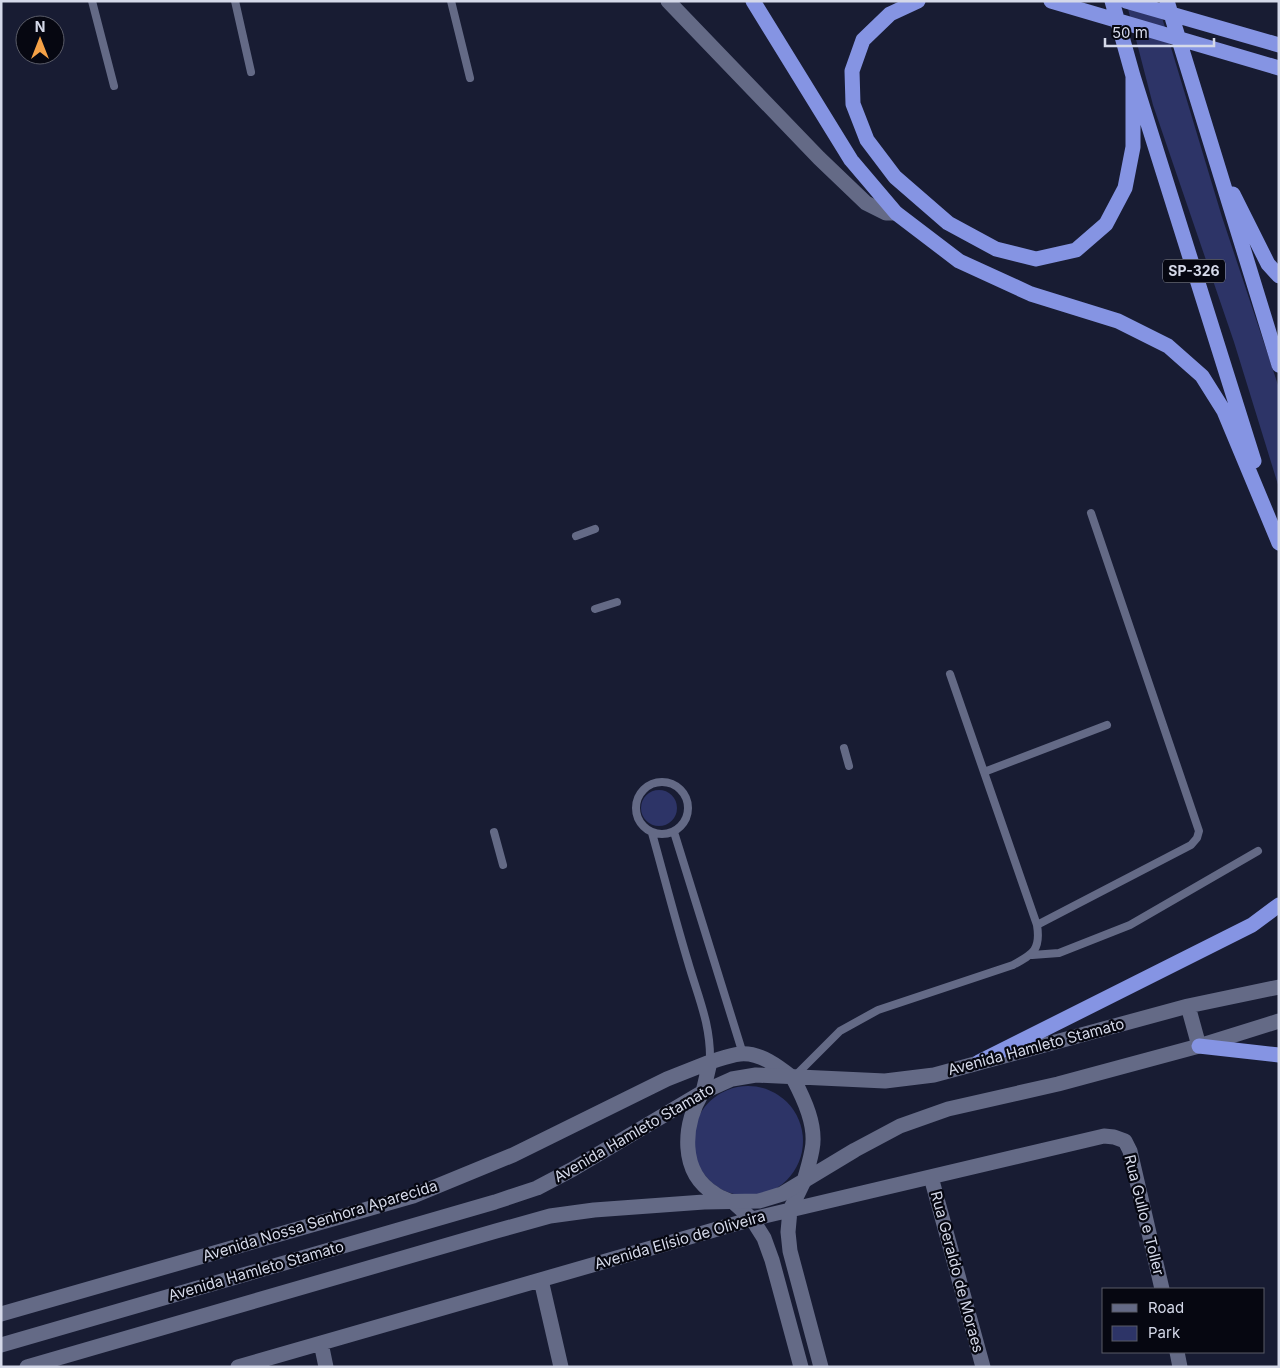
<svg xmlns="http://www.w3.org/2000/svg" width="1280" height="1368" font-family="Inter,sans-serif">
	<rect width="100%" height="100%" fill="#181c33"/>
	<path fill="#2d3467" d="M1126 1H1157L1222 217 1279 388V488L1234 342 1153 105Z
		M641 808a18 18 0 1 1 36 0a18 18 0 1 1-36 0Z
		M693 1141a55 55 0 1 1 110 0a55 55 0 1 1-110 0Z"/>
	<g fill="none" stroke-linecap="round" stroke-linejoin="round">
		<path stroke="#646a86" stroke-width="8" d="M92 1 114 86
			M235 1 251 72
			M451 1 470 78
			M576 536 595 529
			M595 609 617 602
			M844 748 849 766
			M984 772 1107 725
			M636 808a26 26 0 1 1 52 0a26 26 0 1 1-52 0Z
			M494 832 503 865
			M674 832 743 1054
			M652 833C664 876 675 919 688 962 698 997 711 1024 710 1062
			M1037 925 1191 845 1197 838 1199 831 1091 513
			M1032 955 1059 953 1130 925 1258 851
			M795 1076 840 1031 878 1010 1013 965C1033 954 1041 950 1037 925L950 674"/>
		<path stroke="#646a86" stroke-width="15" d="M668 1 819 158 866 203 886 213H896
			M703 1092 710 1062C720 1059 730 1055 740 1054 760 1052 779 1067 793 1078
			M931 1177 983 1367
			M804 1181 790 1210 788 1232 790 1251 821 1367
			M733 1202 752 1219 764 1238 772 1260 801 1367
			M541 1280 561 1367
			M1 1314 413 1196 513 1155 667 1079 710 1062
			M321 1343 326 1367
			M1177 1352 1180 1367
			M238 1367 752 1219 1104 1136 1114 1137 1125 1141 1130 1151 1162 1289"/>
		<path stroke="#646a86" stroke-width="15" d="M1188 1006 1199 1046
			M793 1078C804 1099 817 1126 812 1150 810 1161 807 1171 804 1181
			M702 1093C683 1125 679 1172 715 1194 719 1197 725 1199 730 1201
			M1 1345 495 1202 537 1188 573 1169 703 1092 732 1079 756 1075 885 1081 934 1075 1188 1006 1279 987
			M27 1367 496 1231 550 1216 594 1210 704 1202 759 1201 782 1194 855 1150 900 1126 948 1109 1058 1084 1199 1046 1279 1021"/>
		<path stroke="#8594e3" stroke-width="15" d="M753 1 851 160 896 213 959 261 1031 294 1118 321 1168 346 1202 376 1224 411 1279 543
			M918 1 890 14 863 40 852 71 853 104 867 140 895 177 948 223 996 249 1036 259 1076 250 1106 224 1125 188 1133 147V76
			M1051 1 1279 68
			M1112 1 1133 76 1254 461
			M1126 1 1279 45
			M1167 1 1279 365
			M1233 194 1268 264 1279 276
			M1199 1046 1279 1055
			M979 1062 1252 925 1279 905"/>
	</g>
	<g text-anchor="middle" stroke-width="4.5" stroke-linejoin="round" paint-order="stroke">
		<rect fill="#060711" stroke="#979aa8" stroke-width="1" x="1163" y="259.5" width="62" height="23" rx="4"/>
		<g font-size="14" font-weight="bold" fill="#d5d9e9">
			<text x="1194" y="276">SP-326</text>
		</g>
		<g font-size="15" fill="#d5d9e9" stroke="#060711">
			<text transform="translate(1036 1047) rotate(-15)" y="5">Avenida Hamleto Stamato</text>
			<text transform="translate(634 1133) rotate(-30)" y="5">Avenida Hamleto Stamato</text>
			<text transform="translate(1144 1215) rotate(76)" y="5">Rua Gullo e Toller</text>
			<text transform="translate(320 1221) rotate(-17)" y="5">Avenida Nossa Senhora Aparecida</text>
			<text transform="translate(680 1240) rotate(-16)" y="5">Avenida Elísio de Oliveira</text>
			<text transform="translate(256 1271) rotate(-16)" y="5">Avenida Hamleto Stamato</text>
			<text transform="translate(957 1272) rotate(75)" y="5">Rua Geraldo de Moraes</text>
		</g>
	</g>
	<rect width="1280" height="1368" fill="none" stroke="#d5d9e9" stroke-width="5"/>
	<rect x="1102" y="1288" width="162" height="65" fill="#060711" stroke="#595b67"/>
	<rect x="1112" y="1304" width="25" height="8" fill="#646a86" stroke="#595b67"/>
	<text x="1148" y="1313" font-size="15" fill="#d5d9e9">Road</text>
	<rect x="1112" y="1326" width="25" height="15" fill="#2d3467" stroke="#595b67"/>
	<text x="1148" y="1338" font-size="15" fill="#d5d9e9">Park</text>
	<g transform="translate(40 40)"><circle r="24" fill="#060711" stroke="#595b67"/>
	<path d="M0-4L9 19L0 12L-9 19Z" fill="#f6a247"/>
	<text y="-8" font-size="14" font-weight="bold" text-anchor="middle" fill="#d5d9e9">N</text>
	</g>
	<path d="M1105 38v8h109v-8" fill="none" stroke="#d5d9e9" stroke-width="2.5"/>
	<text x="1112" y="38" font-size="15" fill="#d5d9e9" stroke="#060711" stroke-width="4" paint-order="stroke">50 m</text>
</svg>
